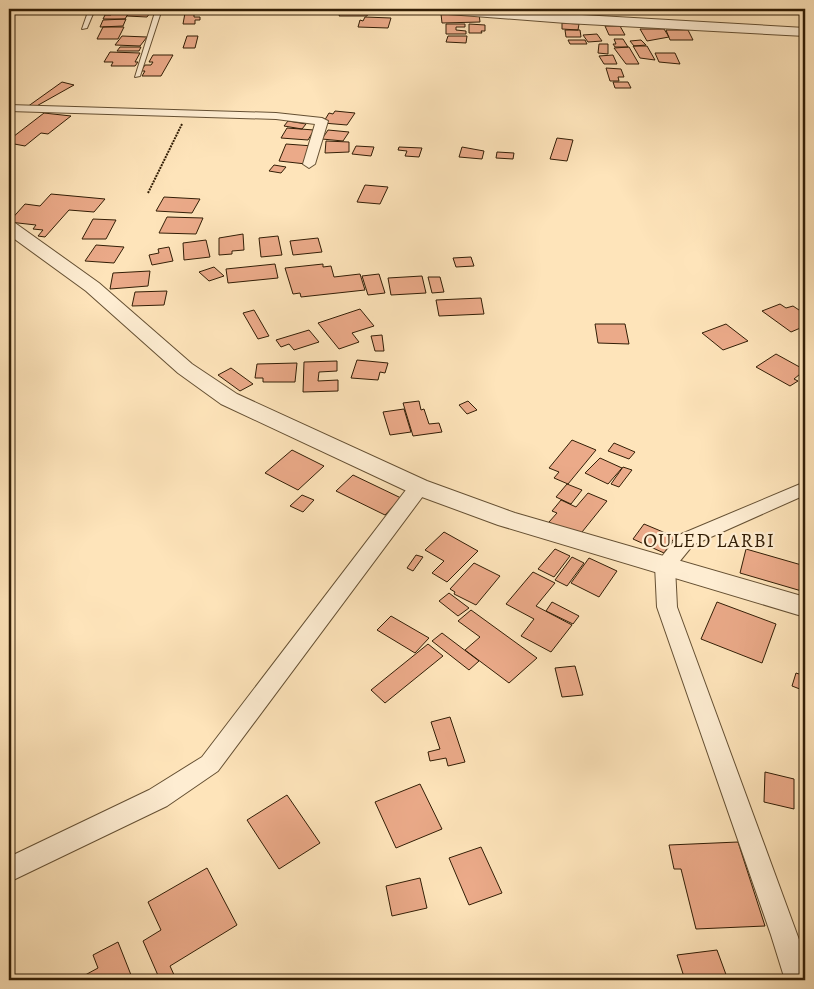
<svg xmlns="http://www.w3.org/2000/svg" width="814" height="989" font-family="Alegreya,serif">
	<rect width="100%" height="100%" fill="#fee4ba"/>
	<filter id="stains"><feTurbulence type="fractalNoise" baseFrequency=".004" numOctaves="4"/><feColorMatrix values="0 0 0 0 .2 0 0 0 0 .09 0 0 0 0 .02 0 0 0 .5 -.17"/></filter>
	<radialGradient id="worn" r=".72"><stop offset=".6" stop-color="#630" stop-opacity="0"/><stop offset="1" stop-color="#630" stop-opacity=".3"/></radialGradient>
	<path fill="#ebaa89" stroke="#321e06" d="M115 9H131L125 19H103L105 15H111Z
		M133 9H153L147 17 127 16Z
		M346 9H366L365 11H369L367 16H339L341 11H345Z
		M185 13H194V17H200V20H195V24H183Z
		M441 14H479L480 22 442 23Z
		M365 17 391 18 388 28 358 27 360 20 363 21Z
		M126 19 123 26 100 27 103 20Z
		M562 23 579 24 578 30 562 29Z
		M446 24H465V27H456V30L466 31V34H446Z
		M469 24 485 25V31H481L482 33H469Z
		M605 26H620L625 35H609Z
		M103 27H124L118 39H97Z
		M640 29H664L669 37 647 41Z
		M565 30H580L581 37H566Z
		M666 30H688L693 40H670Z
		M597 34 602 41 588 42 583 35Z
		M122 36 147 37 140 46 115 45Z
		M187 36H198L195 48H183Z
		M448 36H467L466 43 446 42Z
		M614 39H623L628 47H615L613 44H616Z
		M568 40H585L587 44H570Z
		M641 40 646 45 634 46 630 41Z
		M599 44H608V54L598 53Z
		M633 46H647L655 60 640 58Z
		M120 47H141L139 51H117Z
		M629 47 639 64H626L614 48Z
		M110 52 140 53 135 62H138L135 66H111L113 62H104Z
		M655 53H675L680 64 659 62Z
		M153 55H173L161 76H142L145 71H141L145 65H151L153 62H149Z
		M613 55 617 64H604L599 56Z
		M606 68 621 69 624 77H618L619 81H610Z
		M62 82 74 85 33 108 27 107Z
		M613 82H628L631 88H615Z
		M335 111 355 113 347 125 323 123 329 113 333 114Z
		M44 113 71 116 48 134 41 133 25 146 9 143V140Z
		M288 121 306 124 302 129 284 126Z
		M287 128 314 130 308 140 281 138Z
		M328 130 349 132 343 141 322 139Z
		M557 138 573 140 567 161 550 159Z
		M326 141 349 142V152L325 153Z
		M286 144 313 146 306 164 279 161Z
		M356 146 374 147 371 156 352 154Z
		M399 147 422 148 419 157 405 156 407 151 398 150Z
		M462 147 484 151 482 159 459 157Z
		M497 152 514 153 513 159 496 158Z
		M274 165 286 167 281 173 269 171Z
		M365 185 388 187 380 204 357 202Z
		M51 194 105 199 94 212 69 210 45 237 38 236 43 230 33 229 36 225 9 222 25 204 40 206Z
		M164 197 200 199 192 213 156 211Z
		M167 217 203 218 196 234 159 233Z
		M93 219 116 220 106 239H82Z
		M243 234 244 250 232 251V254L219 255V238Z
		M278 236 282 255 261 257 259 238Z
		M318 238 322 252 293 255 290 241Z
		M206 240 210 257 184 260 183 243Z
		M96 245 124 247 114 263 85 261Z
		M169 247 173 261 152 265 149 255 159 253 158 249Z
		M471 257 474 266 456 267 453 258Z
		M275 264 278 278 228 283 226 269Z
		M323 264V267L331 266 334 277 360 274 365 290 301 297 300 293 293 294 285 268Z
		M214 267 224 276 209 281 199 272Z
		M150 271 148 286 110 289 113 273Z
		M379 274 385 293 368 295 362 276Z
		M422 276 426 293 391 295 388 278Z
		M428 277H440L444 292 432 293Z
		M167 291 164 305 132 306 135 292Z
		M481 298 484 314 439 316 436 300Z
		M780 304 786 308 793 306 805 314V326L791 332 762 311Z
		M360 309 374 326 352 333 359 342 339 349 318 323Z
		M254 310 269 336 258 339 243 313Z
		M595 324H625L629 344 598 343Z
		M726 324 748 341 723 350 702 333Z
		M309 330 319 342 294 350 289 344 281 347 276 340Z
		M382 335 384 351H375L371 336Z
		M776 354 805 370 794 379 798 381 790 386 756 367Z
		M357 360 388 363 385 373 380 372 378 380 351 378Z
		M337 361V371L319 372 318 381 338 380V391L303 392 304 362Z
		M297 363 295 382H263V378H255L257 364Z
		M231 368 253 384 240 391 218 375Z
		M419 401 421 410 424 409 429 424 439 423 442 432 413 436 403 403Z
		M468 401 477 410 467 414 459 405Z
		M404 409 411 432 390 435 383 412Z
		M572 440 596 450 568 484 554 478 559 472 549 468Z
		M614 443 635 452 629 459 608 451Z
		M292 450 324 466 298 490 265 473Z
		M600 458 622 468 608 484 585 473Z
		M623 467 632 470 619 487 611 484Z
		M353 475 401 498 385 515 336 491Z
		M567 484 582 490 571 504 556 497Z
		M588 493 607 501 578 537 549 522 557 513 552 511 561 500 576 507Z
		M302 495 314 500 303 512 290 506Z
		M644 524 675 537 664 553 633 539Z
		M444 532 478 551 447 582 432 573 444 561 425 550Z
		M555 549 570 556 554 577 538 569Z
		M746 549 805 566V592L740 573Z
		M416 555 423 557 413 571 407 568Z
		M572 557 584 563 567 586 555 580Z
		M589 558 617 571 599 597 571 583Z
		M474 563 500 576 476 605 454 594 455 592 450 589Z
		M533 572 555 583 536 606 572 625 551 652 521 636 534 619 506 604Z
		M449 593 469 608 458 616 439 601Z
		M552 602 579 616 573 624 546 611Z
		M717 602 776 624 762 663 701 639Z
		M471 610 537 658 509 683 465 650 480 637 458 621Z
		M391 616 429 638 415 653 377 630Z
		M442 633 479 661 469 670 432 641Z
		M428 644 443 656 385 703 371 690Z
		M575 666 583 695 562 697 555 668Z
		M796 673 805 676V691L792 686Z
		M450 717 465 762 448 766 446 758 430 761 428 752 440 749 431 722Z
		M765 772 794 779V809L764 802Z
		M420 784 442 829 396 848 375 802Z
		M287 795 320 843 279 869 247 820Z
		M738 842 765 926 696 929 681 869H674L669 845Z
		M481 847 502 893 469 905 449 858Z
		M207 868 237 925 170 966 175 977 168 980H160L143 941 161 930 148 902Z
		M420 878 427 908 392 916 386 886Z
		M118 942 133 980H76L98 968 93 955Z
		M717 950 728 980H685L677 955Z"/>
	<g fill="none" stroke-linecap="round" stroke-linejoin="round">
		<g stroke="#655033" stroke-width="2">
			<path id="service" d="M89 9H95L87 28 82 29Z
				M156 9H162L140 76 135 77Z"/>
		</g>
		<g stroke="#655033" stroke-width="2">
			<path id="minor" d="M9 105 276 113 322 118 328 121 315 164 309 168 303 164 315 124 276 119 9 111Z
				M419 481 426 482 428 487 426 492 218 771 167 806 9 882V857L149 790 202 757 412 482Z
				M805 482V495L693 545 675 567 677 607 805 956V980H785L771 935 657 607 655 565 679 535Z"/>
		</g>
		<g stroke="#655033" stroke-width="2">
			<path id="tertiary" d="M429 9H479L805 28V36L566 23 435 13Z
				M9 222 15 223 99 283 192 364 237 394 427 481 515 513 805 597V617L498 525 411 493 221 404 178 373 86 291 9 235Z"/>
		</g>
		<path stroke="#321e06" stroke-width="2" stroke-dasharray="2 1" stroke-linecap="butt" d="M148 193 182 124"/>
		<use href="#service" fill="#feedd2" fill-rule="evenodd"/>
		<use href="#minor" fill="#feedd2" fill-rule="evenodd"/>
		<use href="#tertiary" fill="#feedd2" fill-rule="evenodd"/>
	</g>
	<g text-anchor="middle" stroke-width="4.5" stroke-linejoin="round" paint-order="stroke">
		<g font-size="20" letter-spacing="1" fill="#321e06" stroke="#feedd2">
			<text x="709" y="547">OULED LARBI</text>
		</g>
	</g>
	<rect width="814" height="989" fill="none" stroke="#fee4ba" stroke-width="30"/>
	<rect x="10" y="10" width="794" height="969" fill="none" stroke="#321e06" stroke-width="2.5"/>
	<rect x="15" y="15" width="784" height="959" fill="none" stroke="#321e06"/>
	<rect width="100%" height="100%" filter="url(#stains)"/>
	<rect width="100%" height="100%" fill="url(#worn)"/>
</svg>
